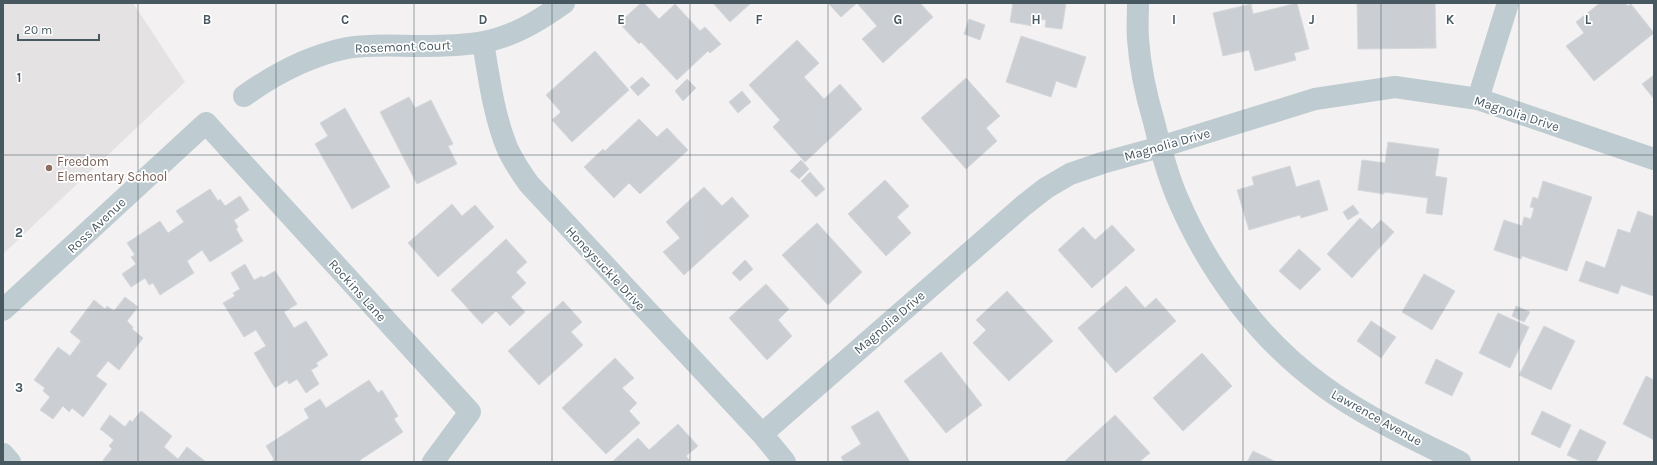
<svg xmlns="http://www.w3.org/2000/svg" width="1657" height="465" font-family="Karla,sans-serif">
	<rect width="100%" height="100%" fill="#f3f1f1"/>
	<path fill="#e4e2e3" d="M3 3H133L185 82 3 254Z"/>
	<path fill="#cbcfd3" stroke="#d4d8dc" d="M641 3H644L659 19 675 4 700 31 705 27 721 44 710 53 708 51 677 80 641 42 639 44 619 23Z
		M713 3H751L730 22Z
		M828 3H920L933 17 883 63 862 39 877 26 857 3 841 17Z
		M1013 3H1066L1062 29 1045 27 1046 20 1034 18 1033 26 1010 22Z
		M1297 3 1309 49 1294 53 1296 60 1255 71 1249 50 1223 56 1213 13 1251 4 1253 14Z
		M1357 3H1435L1436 48 1358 49Z
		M1600 3H1625L1628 6 1631 4 1654 33 1594 81 1566 46 1584 33 1576 22Z
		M969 19 985 25 980 40 964 34Z
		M1021 36 1086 57 1076 88 1056 81 1051 97 1006 82Z
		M797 40 819 63 804 77 824 99 840 84 862 109 805 162 773 127 780 120 749 85Z
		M595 51 629 90 572 142 552 120 561 112 546 95Z
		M1654 75V99L1642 84Z
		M642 77 650 85 638 96 630 87Z
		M966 78 1000 116 986 128 997 141 966 169 921 118Z
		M687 79 696 88 683 101 675 91Z
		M742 91 751 102 738 113 729 102Z
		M409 97 415 108 431 100 453 144 448 146 457 164 417 184 380 112Z
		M345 108 390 187 352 209 315 144 328 136 320 123Z
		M639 119 657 137 667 128 688 150 640 194 629 183 614 198 584 167 603 149 605 151Z
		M1388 142 1439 149 1435 176 1447 178 1442 215 1426 213 1428 198 1384 192V194L1358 190 1362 160 1385 163Z
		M801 160 809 169 799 179 790 171Z
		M1290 166 1296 187 1319 180 1328 210 1301 218 1300 215 1249 230 1237 190 1254 185 1252 177Z
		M810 172 825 189 816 197 801 181Z
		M885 180 909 206 897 217 911 233 886 256 848 214Z
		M1543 181 1592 197 1567 271 1522 256 1521 259 1494 250 1504 220 1522 226 1524 217 1531 219 1534 208 1530 207 1533 197 1538 199Z
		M704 187 722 206 732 197 749 216 684 275 663 252 680 238 666 222Z
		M210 189 218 201 220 199 225 206 240 196 249 210 234 220 238 227 236 229 243 241 210 262 202 250 187 261 194 273 160 295 153 283 149 285 145 278 131 287 122 274 136 264 131 257 135 255 127 243 160 221 168 233 184 222 176 211Z
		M452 204 462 216 475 205 494 227 438 277 408 243Z
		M1353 205 1359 213 1348 220 1343 212Z
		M1638 211 1654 217 1653 296 1621 285 1618 294 1579 281 1586 261 1605 268 1618 229 1630 233Z
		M1360 218 1372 229 1381 220 1394 232 1352 278 1327 254Z
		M817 223 862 272 828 305 782 255Z
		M1112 225 1135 250 1092 288 1058 250 1083 227 1095 240Z
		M506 239 527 262 516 272 526 283 511 297 525 312 510 326 496 311 482 324 451 290Z
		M1299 249 1321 269 1300 290 1279 271Z
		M745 260 753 269 740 281 732 273Z
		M245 264 254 280 262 276 263 278 275 271 297 304 284 312 294 328 306 321 328 355 316 363 318 366 311 370 319 384 306 393 297 379 289 384 287 380 275 388 254 353 266 346 256 330 244 337 223 303 235 296 233 293 240 289 231 273Z
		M1424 274 1455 291 1432 330 1402 312Z
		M766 284 789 309 778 320 792 336 767 360 729 318Z
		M1126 286 1145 308 1156 298 1176 321 1116 373 1078 328Z
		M1007 291 1053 341 1009 381 973 343 986 330 976 320Z
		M125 297 138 307 127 321 133 327 132 329 143 338 119 370 108 361 96 376 107 384 83 417 72 408 69 412 63 406 53 419 40 410 50 397 43 391 45 388 34 380 58 347 70 356 81 341 70 332 94 300 105 309 107 306 114 311Z
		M563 301 582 322 571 332 583 345 539 385 508 351Z
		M1516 306 1530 312 1524 322 1512 316Z
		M1498 313 1529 327 1510 368 1479 353Z
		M1371 321 1396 337 1381 358 1357 341Z
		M1544 326 1575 341 1551 390 1519 375Z
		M941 352 982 405 946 433 904 381Z
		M1202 353 1232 386 1183 431 1153 398Z
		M615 358 634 378 622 388 637 403 629 411 640 423 606 454 562 408Z
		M1436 359 1463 373 1452 396 1425 383Z
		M1646 376 1654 380V440L1623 424Z
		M369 380 378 393 382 390 398 416 394 419 403 432 360 460 361 462H271L274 459 266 446 309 418 304 409 320 399 326 408Z
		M141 411 172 436 164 447 178 459 187 447 206 462H106L103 460 112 449 109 446 114 440 100 429 110 415 125 427 130 420 132 422Z
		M878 411 910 462H844L841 457 861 444 851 427Z
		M1542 411 1571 425 1560 448 1531 434Z
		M1115 415 1150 453 1139 462H1066L1065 461Z
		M678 424 698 446 686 456 691 462H612L638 438 649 450Z
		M1580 429 1606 442 1596 462H1582L1567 455Z
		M1253 451 1276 462H1247Z"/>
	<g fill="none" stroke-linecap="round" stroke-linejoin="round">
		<path stroke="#becbd1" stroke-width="22" d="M1138 3C1138 15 1137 27 1138 39 1140 67 1146 95 1154 122 1160 147 1167 173 1177 197 1208 270 1258 339 1323 386 1365 417 1414 439 1460 462
			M483 42C489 78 494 117 508 150 514 162 521 173 529 184L762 434 785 462
			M244 96C276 73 308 56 347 48 371 44 396 46 420 46 438 46 466 45 483 42 513 37 540 20 564 3
			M1478 99 1508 3
			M3 310 206 123 470 412 433 462
			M762 434 1023 206 1046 188 1070 174 1102 163 1160 147 1315 99 1395 87 1478 99 1654 159
			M3 454 10 462"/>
	</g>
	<path fill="none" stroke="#475860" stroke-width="1" stroke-opacity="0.55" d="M138 3V462M276 3V462M414 3V462M552 3V462M690 3V462M828 3V462M967 3V462M1105 3V462M1243 3V462M1381 3V462M1519 3V462M3 155H1654M3 310H1654"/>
	<circle fill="#8d6e63" stroke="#fff" stroke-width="1.5" cx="49" cy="168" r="4"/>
	<g text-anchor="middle" stroke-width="3.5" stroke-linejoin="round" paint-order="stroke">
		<g font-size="13" fill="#475860" stroke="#fff">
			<text transform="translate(403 46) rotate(-2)" y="5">Rosemont Court</text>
			<text transform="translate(1517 113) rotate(18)" y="5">Magnolia Drive</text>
			<text transform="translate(1167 144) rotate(-16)" y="5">Magnolia Drive</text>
			<text transform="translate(96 225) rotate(-43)" y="5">Ross Avenue</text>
			<text transform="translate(606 268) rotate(47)" y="5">Honeysuckle Drive</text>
			<text transform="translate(358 290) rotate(48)" y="5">Rockins Lane</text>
			<text transform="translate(889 322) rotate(-41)" y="5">Magnolia Drive</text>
			<text transform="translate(1377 417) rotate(29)" y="5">Lawrence Avenue</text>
		</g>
		<g font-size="13" fill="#785e54" stroke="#fff" text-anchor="start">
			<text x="57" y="166">Freedom<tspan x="57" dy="15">Elementary School</tspan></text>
		</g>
	</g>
	<g font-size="13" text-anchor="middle" font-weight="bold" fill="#475860" stroke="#fff" stroke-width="3.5" stroke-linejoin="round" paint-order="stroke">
		<text x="207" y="24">B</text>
		<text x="345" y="24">C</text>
		<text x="483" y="24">D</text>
		<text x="621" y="24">E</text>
		<text x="759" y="24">F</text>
		<text x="898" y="24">G</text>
		<text x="1036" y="24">H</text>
		<text x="1174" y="24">I</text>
		<text x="1312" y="24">J</text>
		<text x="1450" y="24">K</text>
		<text x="1588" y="24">L</text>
		<text x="19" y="82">1</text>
		<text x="19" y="237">2</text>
		<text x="19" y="392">3</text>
	</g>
	<rect width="1657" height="465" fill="none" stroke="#475860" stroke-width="8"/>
	<path d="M18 34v6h81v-6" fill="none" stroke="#475860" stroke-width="2"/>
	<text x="24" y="34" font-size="12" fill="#475860" stroke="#ffffff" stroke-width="3" paint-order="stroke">20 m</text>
</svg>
